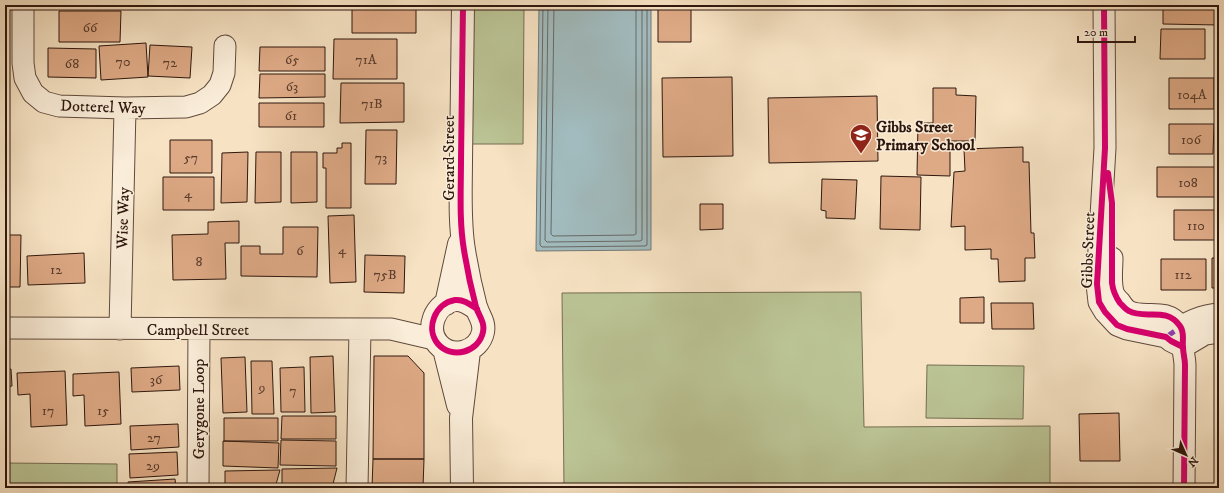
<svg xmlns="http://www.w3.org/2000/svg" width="1224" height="493" font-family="'IM FELL DW Pica',serif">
	<rect width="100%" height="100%" fill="#f7e3c4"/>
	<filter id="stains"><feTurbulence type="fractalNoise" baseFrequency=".005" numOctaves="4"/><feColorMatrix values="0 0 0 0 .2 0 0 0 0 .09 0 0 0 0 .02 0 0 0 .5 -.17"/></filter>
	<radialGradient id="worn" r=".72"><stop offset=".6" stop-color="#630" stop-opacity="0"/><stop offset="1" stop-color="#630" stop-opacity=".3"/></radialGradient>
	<path fill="#bbc495" stroke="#746e52" d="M471 5H524L523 144H470Z
		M861 292 864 427 1050 426V488H564L562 293Z
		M927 365 1024 366 1023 419 926 418Z
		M5 463 117 464V488H5Z"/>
	<path fill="#a1bbbe" stroke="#737978" d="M539 5H651V250L536 251Z"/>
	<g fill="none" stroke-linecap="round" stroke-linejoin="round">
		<path stroke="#686966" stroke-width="1" d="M543 5 540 245 542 247 645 246 647 245V5
			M548 5 545 240 547 242 640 241 642 240V5
			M554 5 551 234 553 236 634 235 636 234V5"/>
	</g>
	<path fill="#deaa86" stroke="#2e170e" d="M55 5H123V7H55Z
		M352 5H416V33H352Z
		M1163 5H1219V25L1163 24Z
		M658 7 691 8V42H658Z
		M59 11H121L120 42H59Z
		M1161 29H1205V59H1160Z
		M334 39H397V79H333Z
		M146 43 148 77 101 80 99 46Z
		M150 45 192 47 190 78 148 76Z
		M260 47H325V71H259Z
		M48 48 96 49V78L48 77Z
		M260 74H325V97L259 98Z
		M732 77 733 156 663 157 662 78Z
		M1169 78H1214V109H1169Z
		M341 83H404V122L340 123Z
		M933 88H956V95L976 96 975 141H950V176L917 175 918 123H933Z
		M877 96 878 161 769 163 768 98Z
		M259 103H324V127H259Z
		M1169 124H1214L1213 154H1169Z
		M366 130H397L396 184H365Z
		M170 140H212V173H170Z
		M342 143H351V208H326V168H323V153H337V148H342Z
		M1023 147V162H1029L1031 233H1034L1035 258H1025V281L999 282 998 259H991V249L965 250V226L951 227 954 172 965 171 964 149Z
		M248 152 247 202 221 203 222 153Z
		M256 152H281V202L255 203Z
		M291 152H317V202L291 203Z
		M1157 167H1219V197H1157Z
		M881 176 921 177 920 230 880 229Z
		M163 177H214V210H163Z
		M822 179 857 180 855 219 826 218V211L821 210Z
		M700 204H723V229L700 230Z
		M1174 210H1219L1218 240H1174Z
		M354 215 356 282 330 283 328 216Z
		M239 221V243H225L226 279 173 280 172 235 208 234V222Z
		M283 227H318L317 277 241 276V246H260V254H283Z
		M5 235H21L20 287H5Z
		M84 253 85 283 28 285 27 256Z
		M365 255 405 256 404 293 364 292Z
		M1212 258H1219V288H1212Z
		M1161 259H1206V290H1161Z
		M984 297V323H960V298Z
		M991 303H1033L1034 329H992Z
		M333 356 335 412 311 413 310 357Z
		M374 356H408L424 373V459H373Z
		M245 357 247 412 223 413 221 358Z
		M251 361H272L274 414H252Z
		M179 366 180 390 132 392 131 368Z
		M304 367 305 412H281L280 368Z
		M5 369H11L12 386 5 387Z
		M65 371 67 425 31 427 30 394 18 395 17 373Z
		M119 372 121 424 85 426 84 395 73 396V374Z
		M1119 413 1120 461H1080L1079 414Z
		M282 416H336V439H281Z
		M224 418H278V441H224Z
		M178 424 179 447 131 450 130 426Z
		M281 440 336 441V466L280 465Z
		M223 441 279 443 278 468 223 466Z
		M177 452 178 475 130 478 129 454Z
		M373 459H424L423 488H372Z
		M337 468 332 488H282V469Z
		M280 470 275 488H225V471Z
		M175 479 176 488H128V482Z"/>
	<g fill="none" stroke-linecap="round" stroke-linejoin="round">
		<g stroke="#604a3c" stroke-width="23">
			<path id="minor" d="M23 5V63L25 78 33 93 44 102 59 106 125 108 186 107 200 103 212 95 220 85 224 73 225 46
				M1104 5 1105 148 1097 284 1099 302 1105 312 1117 325 1127 329 1166 337 1171 341 1183 347
				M1112 258C1112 269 1110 281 1113 292 1114 296 1117 299 1120 302 1122 305 1125 309 1128 311 1144 320 1165 306 1180 326 1185 332 1182 340 1183 347 1183 353 1185 359 1185 365L1184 488
				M5 328 391 329 434 339
				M120 329 125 108
				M1170 334C1185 323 1200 315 1219 314
				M1183 347 1205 334 1219 332
				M198 488 199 329
				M357 488 360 329"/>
		</g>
		<g stroke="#604a3c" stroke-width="24">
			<path id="tertiary" d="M463 5C462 57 462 108 461 160 461 190 459 221 464 250 467 269 471 288 476 307 479 316 485 322 483 332 479 352 452 360 438 344 425 329 435 303 455 300 464 299 471 305 477 309
				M446 304 459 244
				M444 349 458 405
				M462 488 461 418 469 351"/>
		</g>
		<use href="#minor" stroke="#faedd9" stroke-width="21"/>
		<use href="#tertiary" stroke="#faedd9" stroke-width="22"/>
		<path stroke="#8e44ad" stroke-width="5" stroke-dasharray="10 5" stroke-linecap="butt" d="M1166 337 1181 327"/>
		<g stroke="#faedd9" stroke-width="8">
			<path id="cycleway" d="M463 5C462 57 462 108 461 160 461 190 459 221 464 250 467 269 471 288 476 307 479 316 485 322 483 332 479 352 452 360 438 344 425 329 435 303 455 300 464 299 471 305 477 309
				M1104 5 1105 148 1097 284 1099 302 1105 312 1117 325 1127 329 1166 337 1171 341 1183 347
				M1108 173 1112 203V283C1113 291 1115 296 1120 303 1122 305 1125 309 1129 311 1145 320 1166 306 1180 326 1185 333 1182 340 1183 347 1183 353 1185 359 1185 365L1184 488"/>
		</g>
		<use href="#cycleway" stroke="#d6006c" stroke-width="6"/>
	</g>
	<defs>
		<g id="school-pin" transform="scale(1.15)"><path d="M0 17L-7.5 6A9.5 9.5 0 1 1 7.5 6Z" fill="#8f2418" stroke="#faedd9"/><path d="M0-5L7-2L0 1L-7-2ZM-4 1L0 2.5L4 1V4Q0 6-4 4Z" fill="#fff"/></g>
	</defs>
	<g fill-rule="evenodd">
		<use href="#school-pin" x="861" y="135"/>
	</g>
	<g text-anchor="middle" stroke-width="3" stroke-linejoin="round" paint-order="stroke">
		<g font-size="14" fill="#5a3c2c">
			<text x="90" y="32">66</text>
			<text x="292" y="64">65</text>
			<text x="366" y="64">71A</text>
			<text x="123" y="66">70</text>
			<text x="170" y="67">72</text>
			<text x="72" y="68">68</text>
			<text x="292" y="91">63</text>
			<text x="1192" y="99">104A</text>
			<text x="372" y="108">71B</text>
			<text x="291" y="120">61</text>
			<text x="1191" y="144">106</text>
			<text x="191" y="162">57</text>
			<text x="381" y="162">73</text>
			<text x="1188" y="187">108</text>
			<text x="188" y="198">4</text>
			<text x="1196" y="230">110</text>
			<text x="342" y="254">4</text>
			<text x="300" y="255">6</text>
			<text x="199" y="266">8</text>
			<text x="56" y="274">12</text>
			<text x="385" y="279">75B</text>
			<text x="1183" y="279">112</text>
			<text x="156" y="384">36</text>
			<text x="262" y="392">9</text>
			<text x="293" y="395">7</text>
			<text x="48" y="415">17</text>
			<text x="103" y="415">15</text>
			<text x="154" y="442">27</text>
			<text x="153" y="470">29</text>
		</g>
		<g font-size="16" fill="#2e170e" stroke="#faedd9">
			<text transform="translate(103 106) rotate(2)" y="6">Dotterel Way</text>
			<text transform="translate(448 158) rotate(-90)" y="6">Gerard Street</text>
			<text transform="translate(122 218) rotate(-88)" y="6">Wise Way</text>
			<text transform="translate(1087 250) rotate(-88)" y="6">Gibbs Street</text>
			<text x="198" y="335">Campbell Street</text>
			<text transform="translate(198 409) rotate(-90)" y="6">Gerygone Loop</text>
		</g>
		<g font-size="16" font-weight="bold" fill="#2e170e" stroke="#faedd9" text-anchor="start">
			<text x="876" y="132">Gibbs Street<tspan x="876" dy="18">Primary School</tspan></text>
		</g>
	</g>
	<rect width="1224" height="493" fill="none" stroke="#f7e3c4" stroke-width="20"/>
	<rect x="6" y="6" width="1212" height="481" fill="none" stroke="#2e170e" stroke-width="2"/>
	<rect x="10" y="10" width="1204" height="473" fill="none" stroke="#2e170e"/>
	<g transform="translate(1186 455) rotate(135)" stroke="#faedd9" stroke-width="3" paint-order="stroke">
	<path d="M0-3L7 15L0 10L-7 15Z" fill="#2e170e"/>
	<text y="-6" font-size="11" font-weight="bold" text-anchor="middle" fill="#2e170e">N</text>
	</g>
	<path d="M1078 36v6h57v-6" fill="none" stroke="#2e170e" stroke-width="2"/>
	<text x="1084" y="36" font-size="12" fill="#2e170e" stroke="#faedd9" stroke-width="3" paint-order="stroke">20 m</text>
	<rect width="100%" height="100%" filter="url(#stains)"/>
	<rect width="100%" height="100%" fill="url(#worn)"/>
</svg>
